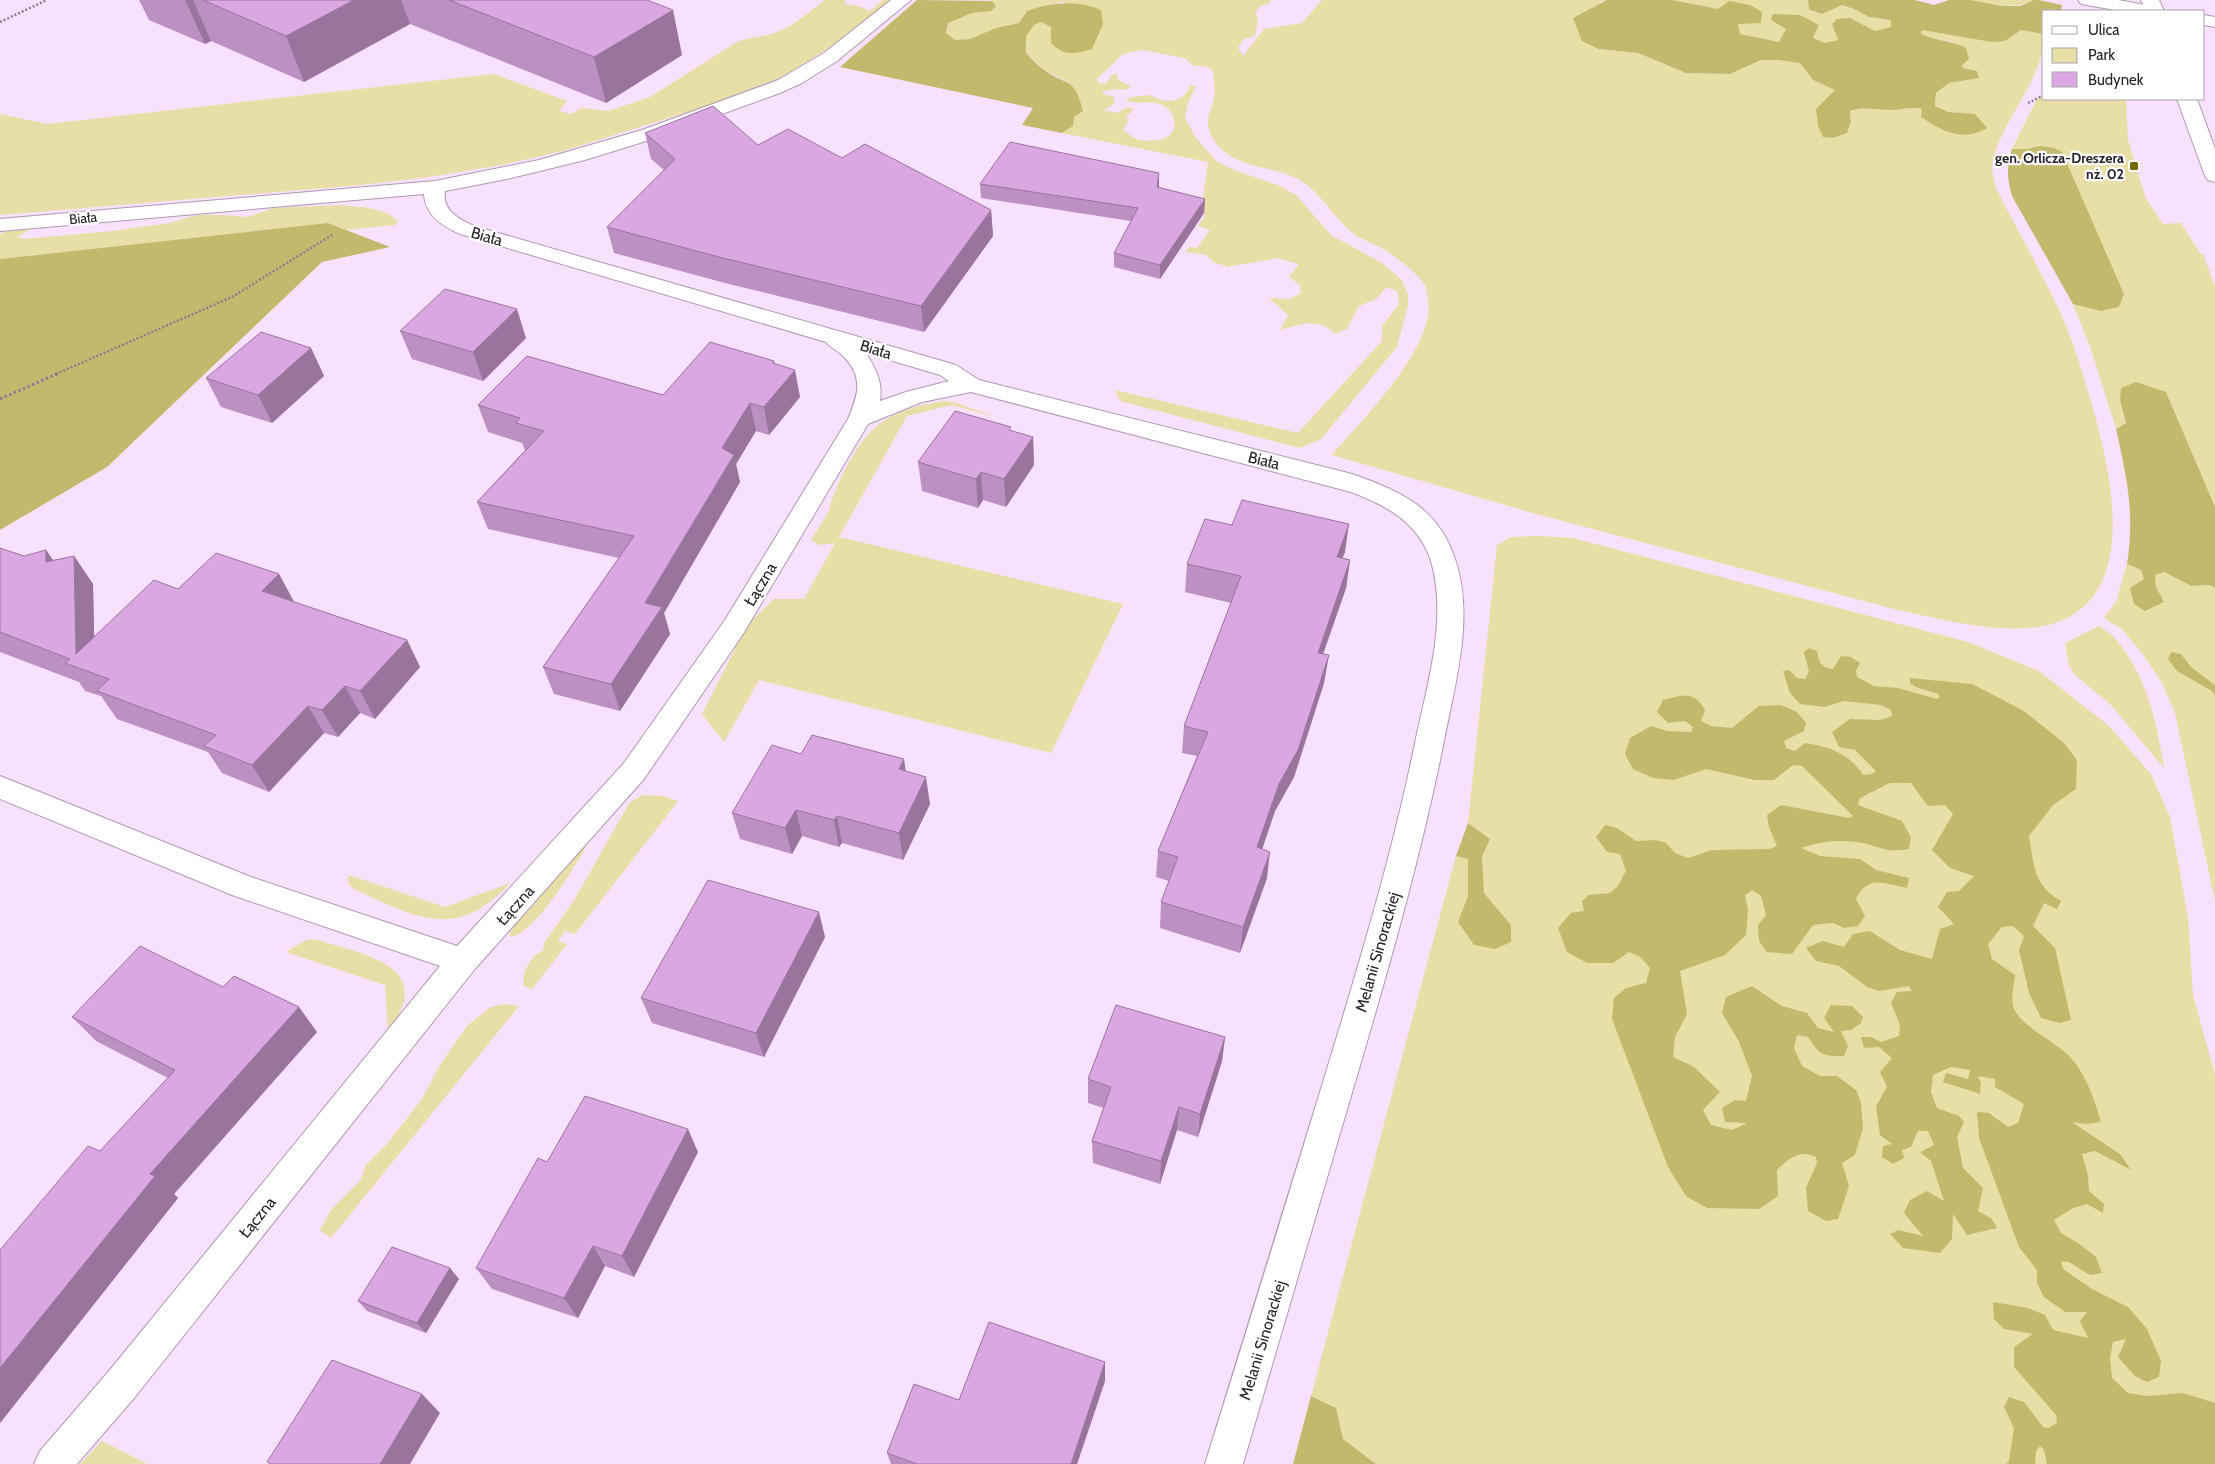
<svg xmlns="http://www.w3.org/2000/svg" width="2215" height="1464" font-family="Cabin,sans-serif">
	<rect width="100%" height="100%" fill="#f8e1fc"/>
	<path fill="#e7dfa5" d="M825 0H846L844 4 859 6 870 11 883 0H890L838 42 784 76 704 107 563 151 501 165 429 177 361 185 0 215V114L47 124 494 74 567 101 559 111 571 114 581 108 608 111 650 97 737 42C749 37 762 37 775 33 794 26 810 11 825 0Z
		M991 0H1271L1270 3 1260 6 1255 13 1258 20 1255 36 1244 39 1238 48 1243 56 1264 29 1302 23 1322 0H1607L1601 2 1599 49 1638 53 1686 73 1730 74 1761 60H1778L1800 63 1813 80 1835 90 1851 121 1850 111C1863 106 1877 110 1890 110 1903 110 1909 106 1922 109V117L1975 114 1948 112 1935 106 1936 93 1949 83 1979 78 1977 71 1963 68 1954 42 1931 38 1921 34 1922 29 2005 41 2021 30 2044 34C2044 81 2000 120 1992 165 1991 172 1995 181 1996 188 2019 234 2046 279 2066 326 2079 358 2088 391 2097 423 2113 486 2136 596 2055 623 2011 638 1939 619 1894 609L1540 515 1332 455C1362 420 1437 346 1428 298 1427 294 1427 288 1424 284 1413 269 1394 255 1378 246 1370 242 1361 239 1354 234 1333 218 1321 191 1298 179 1271 165 1232 169 1214 140 1201 119 1213 111 1215 93 1215 86 1213 77 1213 70L1204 66H1194L1184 58 1143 50 1123 54 1097 79 1098 83 1105 84 1113 74H1117L1118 80 1131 86 1126 90 1118 89 1103 91V94L1113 96 1115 103 1104 110 1116 113 1128 107 1134 109 1125 118 1129 119 1123 130C1128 133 1134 139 1140 140 1145 141 1154 141 1159 140 1178 137 1179 115 1164 106 1153 99 1138 106 1126 100L1131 97 1151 95C1163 105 1186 103 1190 85L1196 86 1188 103 1185 118 1196 138 1216 161 1234 170 1278 185 1296 195 1331 235 1382 263 1401 279 1408 294V305L1397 347 1321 439 1300 448 1120 401 1115 390 1298 433 1382 341V326L1399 304 1397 291 1387 287 1376 299 1359 306 1347 329 1336 334C1317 317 1302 324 1280 330L1288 315 1269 298 1290 299 1301 293 1300 285 1289 277 1299 264 1277 258 1228 267 1213 262 1206 255 1185 252 1189 247 1197 248 1210 230 1198 226 1206 214 1201 212 1208 162 1062 133 1073 126 1068 82 1045 71 1026 53 1025 36 1034 25 1041 22 1051 27V43L1065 1 1027 11 1019 23 996 28 970 39 955 40 946 33 948 23 972 13 991 11Z
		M1672 0H1808L1809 11 1822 14 1842 5 1854 9 1869 17 1891 20 1892 27 1875 31 1850 18 1832 24 1838 40 1825 43 1813 38 1819 25 1772 20 1786 29 1779 42 1739 34 1738 24 1718 10Z
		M1971 0H2034C2012 10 1993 5 1971 0Z
		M2044 96V99H2126L2128 140 2146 199 2163 224 2181 223 2200 253 2203 254 2215 287V507L2166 392 2120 400 2126 423 2116 429 2091 349 2073 304 2101 310 2119 307 2124 294 2040 146 2027 149H2012L2037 99Z
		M340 205C359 207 384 207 398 221L395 225 347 230 328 223 0 259V234L13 228H33L17 237 24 239 112 231 170 223 197 215H224L247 217 274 208Z
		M945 401 957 403 997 418 952 405 907 416 839 537 1123 604 1051 753 759 680 724 742 702 714 747 625 774 599H804L835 543 819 545 811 540C814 534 828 515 829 510 832 497 838 484 844 472 868 423 892 409 945 401Z
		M1539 536 1573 538 1968 642 2039 671 2109 726 2151 774 2170 817 2188 918 2193 995 2215 1075V1464H1376L1343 1439 1336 1408 1311 1396 1456 856 1468 859V896L1458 922 1474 945 1511 925 1484 893 1482 857 1490 839 1468 823 1497 545 1511 537Z
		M2127 564 2141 570 2144 579 2164 602 2156 587 2155 575 2164 572 2191 586 2210 585 2215 588V901L2175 713 2162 683 2142 653 2122 629 2104 618 2116 602Z
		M2099 626C2105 630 2113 635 2117 641 2147 677 2157 723 2164 768L2111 705 2074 674 2069 665 2065 643Z
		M643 795 663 796 678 801 575 934 565 931 558 941 567 944 532 989 524 986C521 974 531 955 543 951L544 943 573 902 630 802Z
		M600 822C586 848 540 930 512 937L509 935 516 916Z
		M349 875 445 907 511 883C502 891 492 901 481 908 439 935 394 907 354 889L348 883Z
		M308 939 318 940C365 955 438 966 388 1031L385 985 286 952Z
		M504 1004 519 1006 331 1238 320 1230 331 1210 360 1181 366 1165 388 1143 422 1099 440 1065 468 1025 491 1007Z
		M102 1441 147 1464H80Z"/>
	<path fill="#c3b96d" d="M917 0 992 1 996 6 991 11 972 13 948 23 946 33 955 40 970 39 996 28 1019 23 1027 11C1052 2 1078 0 1101 10L1103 24 1092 49C1076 54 1064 57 1051 43V27L1041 22 1034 25 1026 36V53C1032 59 1037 65 1044 70 1067 87 1074 75 1083 111L1074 117 1073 126 1062 133 1022 125 1033 108 840 67Z
		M1607 0H1672L1718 9 1729 1 1750 5 1762 12 1761 23 1738 24 1740 34 1779 42 1786 29 1771 20 1773 14 1800 15 1819 25 1813 38 1825 43 1838 40 1832 24 1837 19 1850 18 1875 31 1891 27V20L1869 17 1854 9 1842 5 1822 14 1809 10 1808 0H1915L1934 5 1949 0H1971L2001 6H2020L2034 0H2039L2062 5 2061 11H2044V34L2021 30 2005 41 1992 42 1922 30 1921 34C1936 41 1951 40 1966 48L1969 59 1962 65 1963 68 1977 71 1979 78 1949 83 1936 93 1935 106 1948 112 1975 114 1987 128C1963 142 1943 132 1921 117L1922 109C1910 106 1902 110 1890 110 1877 110 1863 106 1850 111L1851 121 1847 133 1833 138 1823 137 1818 126 1816 109 1835 90 1813 80 1800 63 1778 60H1761L1730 74 1686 73 1638 53 1599 49 1582 41 1573 18Z
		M2040 146 2054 148 2062 152 2124 294 2119 307 2101 311 2073 304 2012 196C2007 178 2006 166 2012 149H2027Z
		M328 223 390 247 322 262 107 467 0 530V259Z
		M2136 382 2166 392 2215 507V588L2210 585 2191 586 2164 572 2155 575 2156 587 2164 602 2145 611 2134 604 2130 588 2144 579 2141 570 2127 564C2135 514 2127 478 2116 429L2126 423 2120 400 2121 388Z
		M1809 648 1817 651C1819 662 1821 668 1833 669L1841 656 1851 657 1860 663 1856 671 1857 677 1874 686 1898 688 1937 699 1940 697 1938 694 1916 687 1910 683V678L1972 684 2024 711 2064 743 2077 760 2076 789 2053 805 2029 836C2034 865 2033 885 2061 901L2057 909 2044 903 2033 926 2055 948 2071 1020 2059 1023 2041 1018 2029 993 2019 950 2024 936 2013 926 2002 927 1988 944 1992 959 2015 975C2014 984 2011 998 2013 1006 2018 1026 2058 1042 2072 1059 2087 1077 2095 1101 2101 1122L2085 1124 2072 1122 2120 1154 2131 1170 2095 1151 2082 1154 2088 1176 2089 1191 2104 1204 2103 1213 2087 1204 2073 1208 2054 1220 2061 1233 2078 1243 2096 1257 2102 1273 2090 1275 2069 1262 2061 1261 2063 1269 2092 1289 2128 1307 2147 1329 2161 1361 2159 1377 2147 1382 2135 1376 2118 1357 2126 1339 2113 1342 2110 1358 2112 1378 2128 1393 2147 1396 2183 1393 2215 1403V1464H2047L2044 1450 2040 1446 2036 1451 2035 1464H2006L2009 1461 2014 1428 2004 1407 2009 1397 2024 1402 2043 1427 2048 1428 2057 1423 2056 1415 2014 1367V1347L2033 1334 2004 1329 1994 1319 1993 1302 2028 1308 2045 1315 2053 1330 2088 1338 2080 1321 2087 1312H2065L2044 1297 2037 1283V1270L2019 1247 1979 1138 1977 1112 1989 1113 2008 1127 2018 1123 2024 1104 1995 1087V1079L1978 1076 1981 1083 1980 1094 1943 1082 1946 1073 1968 1079 1970 1070 1951 1067 1933 1075 1931 1092 1937 1108 1959 1116 1964 1122 1957 1137 1963 1168 1983 1188 1978 1211 1992 1219 1997 1228 1967 1235 1953 1214 1952 1239 1940 1253 1903 1248 1890 1234 1898 1230 1923 1236 1904 1213 1910 1200 1927 1191 1944 1201 1931 1161 1920 1152 1934 1145 1928 1131H1918L1911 1147 1902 1150 1904 1158 1893 1164 1882 1157 1883 1146 1892 1144 1880 1135 1876 1106 1887 1087 1880 1072 1892 1058 1879 1047 1864 1048 1861 1037H1871L1881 1042 1899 1036 1900 1025 1891 1003 1897 992 1912 991 1909 986 1879 991 1867 987 1839 966 1816 961 1806 948 1823 941 1844 947 1853 934 1870 931 1900 950 1932 959 1940 929 1954 924 1938 907 1947 892 1959 891 1974 876 1950 868 1932 850 1953 814 1945 805 1928 806 1911 783H1890L1860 798 1858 805 1902 821 1911 837 1909 849C1886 853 1884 848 1863 843 1843 839 1820 841 1801 848L1820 856 1860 859 1876 870 1909 878 1907 888C1885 884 1868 874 1856 899L1865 916 1858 926 1844 928 1833 923 1813 925 1792 954 1767 952 1759 941 1758 925 1766 915 1761 896 1752 890 1745 895 1748 910 1746 935 1725 955 1680 971 1687 1014 1675 1037 1673 1057 1694 1067 1720 1092 1703 1110 1711 1125 1732 1130 1747 1123 1725 1122 1722 1108 1735 1100 1746 1101 1752 1076 1739 1042 1722 1013 1726 997 1752 986 1782 1006 1807 1013 1818 1028 1834 1032 1824 1018 1831 1005 1852 1006 1863 1017 1861 1023 1851 1030 1841 1031 1848 1046 1844 1056C1823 1057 1819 1054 1808 1037L1797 1035 1794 1048 1802 1066 1820 1076H1837L1856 1090 1861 1103 1863 1128 1855 1155 1842 1163 1849 1186 1838 1219 1826 1221 1808 1211 1806 1188 1817 1163 1816 1157C1800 1149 1789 1158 1777 1170L1778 1196 1759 1209 1707 1208 1686 1196 1668 1167 1612 1019 1614 998 1626 988 1646 983 1650 968 1640 957 1629 952 1613 963H1587L1567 952 1558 928 1571 913 1584 911 1582 901 1589 895 1610 893 1618 886 1626 871 1620 854 1607 852 1596 837 1605 825 1617 828 1636 841 1656 840 1666 843 1675 853 1688 858 1712 850 1769 849 1777 846 1769 827 1767 815 1781 805 1849 818 1853 816 1802 766 1793 765 1774 780H1755L1706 769 1673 780 1653 778 1633 769 1625 754 1630 738 1651 726 1667 731 1691 732 1693 727 1685 721 1668 723 1657 712 1663 700C1682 695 1694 690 1705 710L1701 721 1711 726 1732 728 1759 706 1781 705 1797 712 1806 723 1804 731 1784 741 1786 748 1795 751 1805 743C1830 747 1849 753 1863 775L1872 774 1876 771 1855 750 1839 747 1832 732 1850 719 1880 720 1892 716 1891 710 1881 705 1844 701 1825 707 1800 704 1790 693 1783 671 1789 670 1797 678 1805 679 1809 672 1804 652Z
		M2171 652 2181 654 2191 667 2215 685V696L2212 691 2177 671 2168 659Z
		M1468 823 1490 839 1482 857 1484 893 1511 925V942L1495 949 1474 945 1458 922 1468 896V859L1456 856Z
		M1311 1396 1336 1408 1343 1439 1376 1464H1293Z"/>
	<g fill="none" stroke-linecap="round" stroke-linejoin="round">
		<g stroke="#af99b2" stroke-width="2">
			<path id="minor" d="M891 0H911L837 61 802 83 780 93 656 138 585 160 507 179 445 191C442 211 459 219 474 226L956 365 979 380 1352 474C1400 491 1438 507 1455 559 1475 617 1455 683 1444 741 1420 861 1386 978 1351 1096 1315 1219 1279 1341 1243 1464H1205C1244 1340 1282 1216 1320 1092 1355 977 1391 861 1415 743 1427 685 1448 620 1431 561 1419 523 1386 505 1351 492L971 392 922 402 868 424 743 634 644 779 474 970 135 1397 77 1464H34L40 1451 109 1371 440 966 232 895 0 799V776L251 877 457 946 624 763 725 620 848 419C858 395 864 378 844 357 839 351 830 348 826 342L460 234C442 226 425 215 424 194L0 231V219L435 181 539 160 642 130 778 80 824 53ZM866 353 940 375 949 381 906 392 880 401C883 382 876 369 866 353Z
				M2078 0H2118L2156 7 2159 11H2121L2081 4Z
				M2204 15 2215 17V27L2204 25Z"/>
		</g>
		<g stroke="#af99b2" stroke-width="2">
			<path id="secondary" d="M2141 0H2159L2164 11H2146Z
				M2177 99H2197L2215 149V182L2208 180 2205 176Z"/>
		</g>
		<path stroke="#8e7e90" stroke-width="2.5" stroke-dasharray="2 2" stroke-linecap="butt" d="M0 22 47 0
			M2028 103 2044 95
			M56 374 232 297 332 235"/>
		<path stroke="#8e7e90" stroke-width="3" stroke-dasharray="2.5 2.5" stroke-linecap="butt" d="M0 399 59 373"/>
		<use href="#minor" fill="#fff" fill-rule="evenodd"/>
		<use href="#secondary" fill="#fff" fill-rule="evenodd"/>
	</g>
	<path fill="#bc90c2" d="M139 0H647L682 55 606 103 410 24 304 82 211 41 205 44 149 20Z
		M645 133 758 145 842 158 991 210 993 236 924 332 725 283 614 253 607 227 664 170 651 159Z
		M980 184 1159 187 1205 199 1204 213 1160 279 1114 267V253L1131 221 981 198Z
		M400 331 526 338 483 381 412 359Z
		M311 348 324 376 272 423 221 407 206 378Z
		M774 361 775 364 800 397 769 435 756 431 736 464 740 482 664 613 670 634 620 711 554 694 543 667 619 558 488 529 477 502 525 450 522 443 488 432 478 405 663 395Z
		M1012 431 1033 437 1034 465 1006 507 983 500 978 508 922 491 918 462Z
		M0 548 24 556 46 550 53 560 74 556 93 584 94 636 178 589 279 574 294 602 407 640 420 667 375 719 360 713 338 737 324 733 269 792 222 773 208 752 117 719 101 696 85 691 79 682 0 652Z
		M1345 552 1342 558 1350 560 1346 588 1323 654 1324 683 1294 777 1275 811 1262 849 1267 878 1240 953 1160 928 1161 902 1169 881 1156 877 1158 851 1197 756 1182 753 1184 726 1231 603 1185 592 1187 564Z
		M801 754 906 771 930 804 903 860 842 843 839 847 802 836 792 854 740 839 732 813Z
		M825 937 764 1057 652 1023 641 998Z
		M223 987 317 1032 174 1194 178 1198 0 1423V1250L100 1151 168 1078 96 1041 72 1017Z
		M1225 1037 1222 1061 1198 1137 1177 1130 1160 1184 1093 1163 1092 1141 1104 1108 1088 1103V1079Z
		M698 1152 634 1277 605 1266 578 1318 492 1289 476 1268 547 1162Z
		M459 1279 426 1333 367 1311 358 1301Z
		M1105 1381 1077 1464H891L887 1453 959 1400Z"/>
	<path fill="#99759e" d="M185 0H193L211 41 205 44Z
		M354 0H401L410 24 304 82 286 36Z
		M673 10 682 55 606 103 594 57Z
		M1159 173V187H1157Z
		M1205 199 1204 213 1160 279V265Z
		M991 210 993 236 924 332 921 306Z
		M517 309 526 338 483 381 473 352Z
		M311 348 324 376 272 423 258 395Z
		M774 361 779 389 795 370 800 397 769 435 764 407 773 363Z
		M750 403 756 431 736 464 740 482 664 613 670 634 620 711 611 684 645 603 722 448Z
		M1033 437 1034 465 1006 507 1004 479Z
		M981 472 983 500 978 508 976 479Z
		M1349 524 1345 552 1332 585 1337 557Z
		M46 550 65 578 46 562Z
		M74 556 93 584 95 674 76 654Z
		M1350 560 1346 588 1314 680 1318 653Z
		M279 574 294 602 262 591Z
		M407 640 420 667 375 719 360 691Z
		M1329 655 1324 683 1294 777 1275 811 1254 873 1257 847 1279 784Z
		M345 686 360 713 338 737 322 710Z
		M308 706 324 733 269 792 252 765Z
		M904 759 908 786 899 769Z
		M926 777 930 804 903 860 899 833Z
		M796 810 802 836 792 854 785 828Z
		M837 816 842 843 839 847 834 820Z
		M1270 852 1267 878 1240 953 1243 927Z
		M819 912 825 937 764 1057 756 1033Z
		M299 1007 317 1032 174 1194 178 1198 0 1423V1368L150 1174Z
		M1225 1037 1222 1061 1198 1137 1200 1114Z
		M1179 1107 1177 1130 1160 1184 1161 1161Z
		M688 1129 698 1152 634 1277 622 1256Z
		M593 1246 605 1266 578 1318 564 1298Z
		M450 1268 459 1279 426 1333 417 1323Z
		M1105 1362V1381L1077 1464H1071Z
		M422 1394 440 1413 410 1464H380Z"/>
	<path fill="#dba7e2" stroke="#99759e" d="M203 0H354L286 36Z
		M449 0H647L673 10 594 57Z
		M713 106 758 145 788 129 842 158 865 144 991 210 921 306 719 257 607 227 675 159 645 133Z
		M1010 142 1159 173 1157 187 1205 199 1160 265 1114 253 1138 208 980 184Z
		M445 289 517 309 473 352 400 331Z
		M261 332 311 348 258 395 206 378Z
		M710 342 774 361 773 363 795 370 764 407 750 403 722 448 734 455 645 603 662 607 611 684 543 667 634 536 477 502 544 431 516 423 520 418 478 405 527 356 663 395Z
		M955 411 1011 427 1009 430 1033 437 1004 479 981 472 976 479 918 462Z
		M1242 500 1349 524 1337 557 1350 560 1318 653 1329 655 1298 750 1279 784 1257 847 1270 852 1243 927 1161 902 1178 857 1158 851 1208 732 1184 726 1241 576 1187 564 1205 519 1232 525Z
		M0 548 24 556 46 550V562L74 556 76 654 154 580 178 589 216 553 279 574 262 591 407 640 360 691 345 686 322 710 308 706 252 765 204 746 216 735 97 691 109 679 65 663 70 659 0 632Z
		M812 735 904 759 899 769 926 777 899 833 837 816 834 820 796 810 785 828 732 813 772 745 801 754Z
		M708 880 819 912 756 1033 641 998Z
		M140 946 223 987 234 976 299 1007 150 1174 155 1176 0 1368V1250L88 1146 100 1151 175 1070 72 1017Z
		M1116 1005 1225 1037 1200 1114 1179 1107 1161 1161 1092 1141 1111 1087 1088 1079Z
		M585 1096 688 1129 622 1256 593 1246 564 1298 476 1268 538 1158 547 1162Z
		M392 1247 450 1268 417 1323 358 1301Z
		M989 1322 1105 1362 1071 1464H917L887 1453 914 1384 959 1400Z
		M332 1360 422 1394 380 1464H271L267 1462Z"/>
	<rect fill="#746800" stroke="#fff" stroke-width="2" x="2129" y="161" width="10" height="10" rx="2.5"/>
	<g text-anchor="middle" stroke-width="4.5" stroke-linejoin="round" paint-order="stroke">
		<g font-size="14" font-weight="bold" fill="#29212a" stroke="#fff" text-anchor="end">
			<text x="2124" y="163">gen. Orlicza-Dreszera<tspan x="2124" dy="16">nż. 02</tspan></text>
		</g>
		<g font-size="14" fill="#29212a" stroke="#fff">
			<text transform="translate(83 218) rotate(-5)" y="5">Biała</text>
		</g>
		<g font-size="16" fill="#29212a" stroke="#fff">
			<text transform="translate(487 236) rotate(16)" y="6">Biała</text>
			<text transform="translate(876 349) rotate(17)" y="6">Biała</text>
			<text transform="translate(1264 460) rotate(14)" y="6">Biała</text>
			<text transform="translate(760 584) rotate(-59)" y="6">Łączna</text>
			<text transform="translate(515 905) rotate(-48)" y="6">Łączna</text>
			<text transform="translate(1377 952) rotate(-74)" y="6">Melanii Sinorackiej</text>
			<text transform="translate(257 1217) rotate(-51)" y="6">Łączna</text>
			<text transform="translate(1262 1340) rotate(-73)" y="6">Melanii Sinorackiej</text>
		</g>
	</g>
	<rect x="2042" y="10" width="162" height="90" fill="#ffffff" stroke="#a9a6aa"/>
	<rect x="2052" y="26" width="25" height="8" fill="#ffffff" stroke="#a9a6aa"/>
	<text x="2088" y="35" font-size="15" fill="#29212a">Ulica</text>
	<rect x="2052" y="48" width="25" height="15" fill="#e7dfa5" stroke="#a9a6aa"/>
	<text x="2088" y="60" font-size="15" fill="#29212a">Park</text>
	<rect x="2052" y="72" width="25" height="15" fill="#dba7e2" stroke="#a9a6aa"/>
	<text x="2088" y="85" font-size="15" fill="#29212a">Budynek</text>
</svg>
